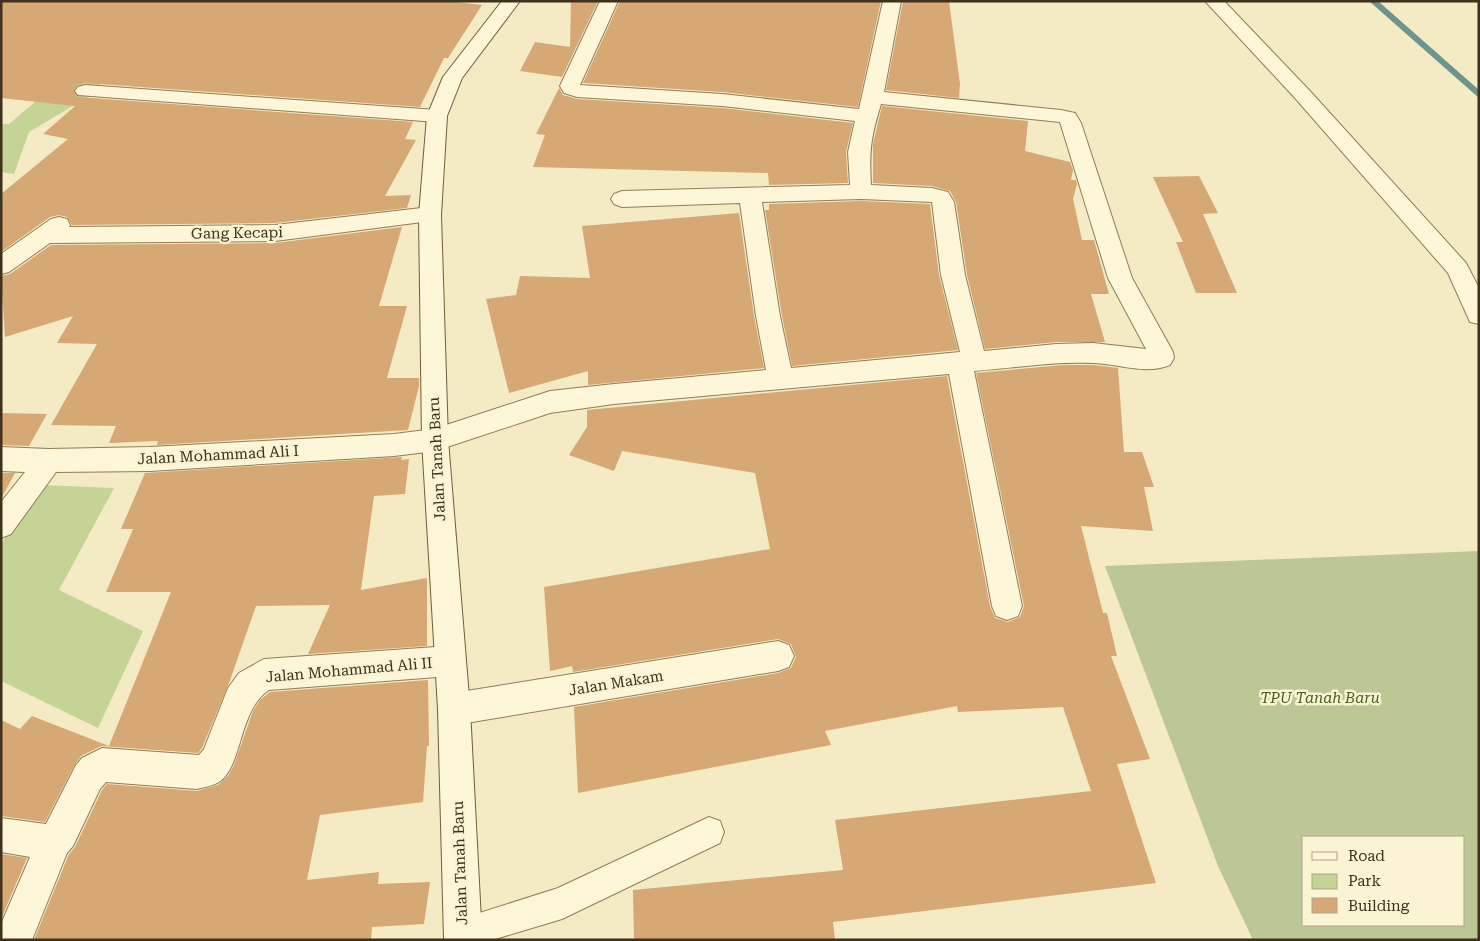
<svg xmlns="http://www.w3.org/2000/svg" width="1480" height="941" font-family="'Roboto Serif',serif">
	<rect width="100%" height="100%" fill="#f4eac3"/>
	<path fill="#c5d395" d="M102 82 93 94 29 132 14 174 1 172V124H9L55 85Z
		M41 485 114 488 59 590 143 631 98 728 1 681V544Z"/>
	<path fill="#bcc795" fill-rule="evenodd" d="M1479 551V940H1253L1218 866 1105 566ZM1304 837H1464V925H1304Z"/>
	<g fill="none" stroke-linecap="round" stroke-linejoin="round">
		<path fill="#6b9690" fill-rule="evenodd" d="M1369 1H1378L1479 90V98Z"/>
	</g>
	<path fill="#d6a874" d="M1 1H448L482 5 448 58H444L420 107 85 83 77 85 74 90 78 97 413 122 405 139 416 140 385 196 411 195 407 208 275 223 72 225 67 217 59 215 50 217 1 252V194L68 139 43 134 75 106 1 98Z
		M571 1H598L562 77 520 71 535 42 570 47Z
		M620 1H881L858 107 722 92 583 83Z
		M903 1H949L960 84 959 98 886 90Z
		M559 88 563 95 577 99 722 108 853 123 846 152 848 183 769 185 768 173 533 167 545 135 536 134Z
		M882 106 1028 121 1025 151 1070 162 1073 170 1071 180H1076L1077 184 1073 199 1082 240H1094L1109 294H1091L1105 342H1056L985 349 967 275 956 202 950 191 932 186 873 183V144Z
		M1199 176 1218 213 1203 214 1237 293H1196L1176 242H1183L1153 177Z
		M861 201 930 204 939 275 958 350 792 366 782 316 765 210H769V204Z
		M739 213 754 316 764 368 588 385V371L509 393 486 299 516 295 520 276 590 278 582 226Z
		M402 227 379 306H407L387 378H419V386L408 430 157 445 158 441 109 443 116 426 51 425 97 344 57 343 73 316 5 337 1 276 10 274 51 245 275 243Z
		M1064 365H1094L1118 368 1124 452H1142L1154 487H1144L1153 531 1081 526 1103 613H1107L1117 656H1111L1150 759 1117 764 1156 883 833 922 835 940H634L633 890 843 870 835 820 1091 791 1063 707 958 712 957 706 825 731 831 745 578 793 574 707 778 673 791 668 796 657 791 644 778 639 573 672 572 666 550 671 544 587 770 549 755 473 622 451 614 471 569 455 587 427V410L947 376 990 606 995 618 1008 622 1020 617 1024 606 976 373Z
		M1 413 47 414 29 446 1 445Z
		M402 457 401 460 409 459 405 494 374 496 361 590 427 578V646L308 654 330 605 256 606 229 683 202 748 198 753 101 746 81 756 75 764 45 822 1 816V720L20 729 32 716 109 746 171 592H106L133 529H121L145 473Z
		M1 473H15L1 499Z
		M428 680 429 746H427L423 802 320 815 307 880 379 872 378 884 430 882 424 924 372 927 371 940H34L69 854 75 847 102 790 107 784 197 791 218 785 228 776 234 765 253 711 260 700 270 692Z
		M1 854 27 858 1 919Z"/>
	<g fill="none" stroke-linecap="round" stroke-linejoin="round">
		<g stroke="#917c57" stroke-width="2">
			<path id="service" d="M709 817 720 821 724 832 720 843 562 919 492 940H449L446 933 451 922 558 888Z"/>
		</g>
		<g stroke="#917c57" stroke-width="2">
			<path id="minor" d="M600 1H618L580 85 722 94 859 109 883 1H901L884 92 1061 110 1075 113 1081 123 1132 278 1173 352 1174 358 1170 365C1146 375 1119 364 1094 363 1054 361 1013 368 974 371L1022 606 1018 616 1007 620 996 616 992 606 949 374 614 404 550 413 435 451 394 456 150 471 56 472 11 534 1 538V502L25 472 1 471V447L49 449 150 447 394 434 434 429 550 391 614 384 766 370 756 316 740 203 622 207 614 204 611 199 614 194 622 191 850 185 848 152 855 121 722 106 577 97 564 93 560 86ZM881 104 1060 122 1108 278 1146 349 1093 343 1056 344 984 351 965 275 954 202 948 192 932 188 871 185C869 150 871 137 881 104ZM861 199 932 202 941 275 960 352 791 368 780 316 762 202Z
				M1205 1H1224L1309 90 1466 263 1479 288V324L1470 322 1448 273 1295 98Z
				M85 85 437 110 444 111 447 116 444 121 437 122 78 95 75 91 78 87Z
				M430 207 438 210 441 215 438 220 275 241 50 243 9 272 1 274V254L51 219 59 217 67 219 70 225 69 227 275 225Z
				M778 641 789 645 794 656 789 667 778 671 454 725 443 720 438 709 443 698 454 693Z
				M450 646 461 650 466 661 461 672 450 676 269 690C238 710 243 766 219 782 213 786 204 787 197 789L106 782 100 789 73 846 67 853 32 940H1V924L30 857 1 852V818L46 824 76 765 82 758 102 748 199 755 204 749 228 688 239 673 264 659Z"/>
		</g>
		<g stroke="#725d3a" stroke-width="2">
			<path id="secondary" d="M502 1H520L462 78 447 116 441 215 448 440 470 709 482 940H444L438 709 422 440 419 215 427 116 443 77Z"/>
		</g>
		<use href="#service" fill="#fdf6d8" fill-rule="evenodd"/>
		<use href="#minor" fill="#fdf6d8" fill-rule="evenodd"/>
		<use href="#secondary" fill="#fdf6d8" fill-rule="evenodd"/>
	</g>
	<g text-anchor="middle" stroke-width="5" stroke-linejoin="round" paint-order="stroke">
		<g font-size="15" fill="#3f311d" stroke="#faf3d4">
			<text transform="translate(237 233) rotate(-1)" y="5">Gang Kecapi</text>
			<text transform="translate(218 455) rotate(-3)" y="5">Jalan Mohammad Ali I</text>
			<text transform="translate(437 459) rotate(-93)" y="5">Jalan Tanah Baru</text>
			<text transform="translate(349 670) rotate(-5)" y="5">Jalan Mohammad Ali II</text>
			<text transform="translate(616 683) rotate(-9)" y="5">Jalan Makam</text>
			<text transform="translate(460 863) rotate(-92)" y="5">Jalan Tanah Baru</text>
		</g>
		<g font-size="15" font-style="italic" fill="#485e21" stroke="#faf3d4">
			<text x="1320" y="703">TPU Tanah Baru</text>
		</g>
	</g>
	<rect width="1480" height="941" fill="none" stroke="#3f311d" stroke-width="5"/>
	<rect x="1302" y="836" width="162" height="90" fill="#faf3d4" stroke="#afa58b"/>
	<rect x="1312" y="852" width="25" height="8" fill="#fdf6d8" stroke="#afa58b"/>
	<text x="1348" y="861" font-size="15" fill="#3f311d">Road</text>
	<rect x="1312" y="874" width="25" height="15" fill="#c5d395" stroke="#afa58b"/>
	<text x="1348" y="886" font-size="15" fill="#3f311d">Park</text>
	<rect x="1312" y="898" width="25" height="15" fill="#d6a874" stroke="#afa58b"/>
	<text x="1348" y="911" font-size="15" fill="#3f311d">Building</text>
</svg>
